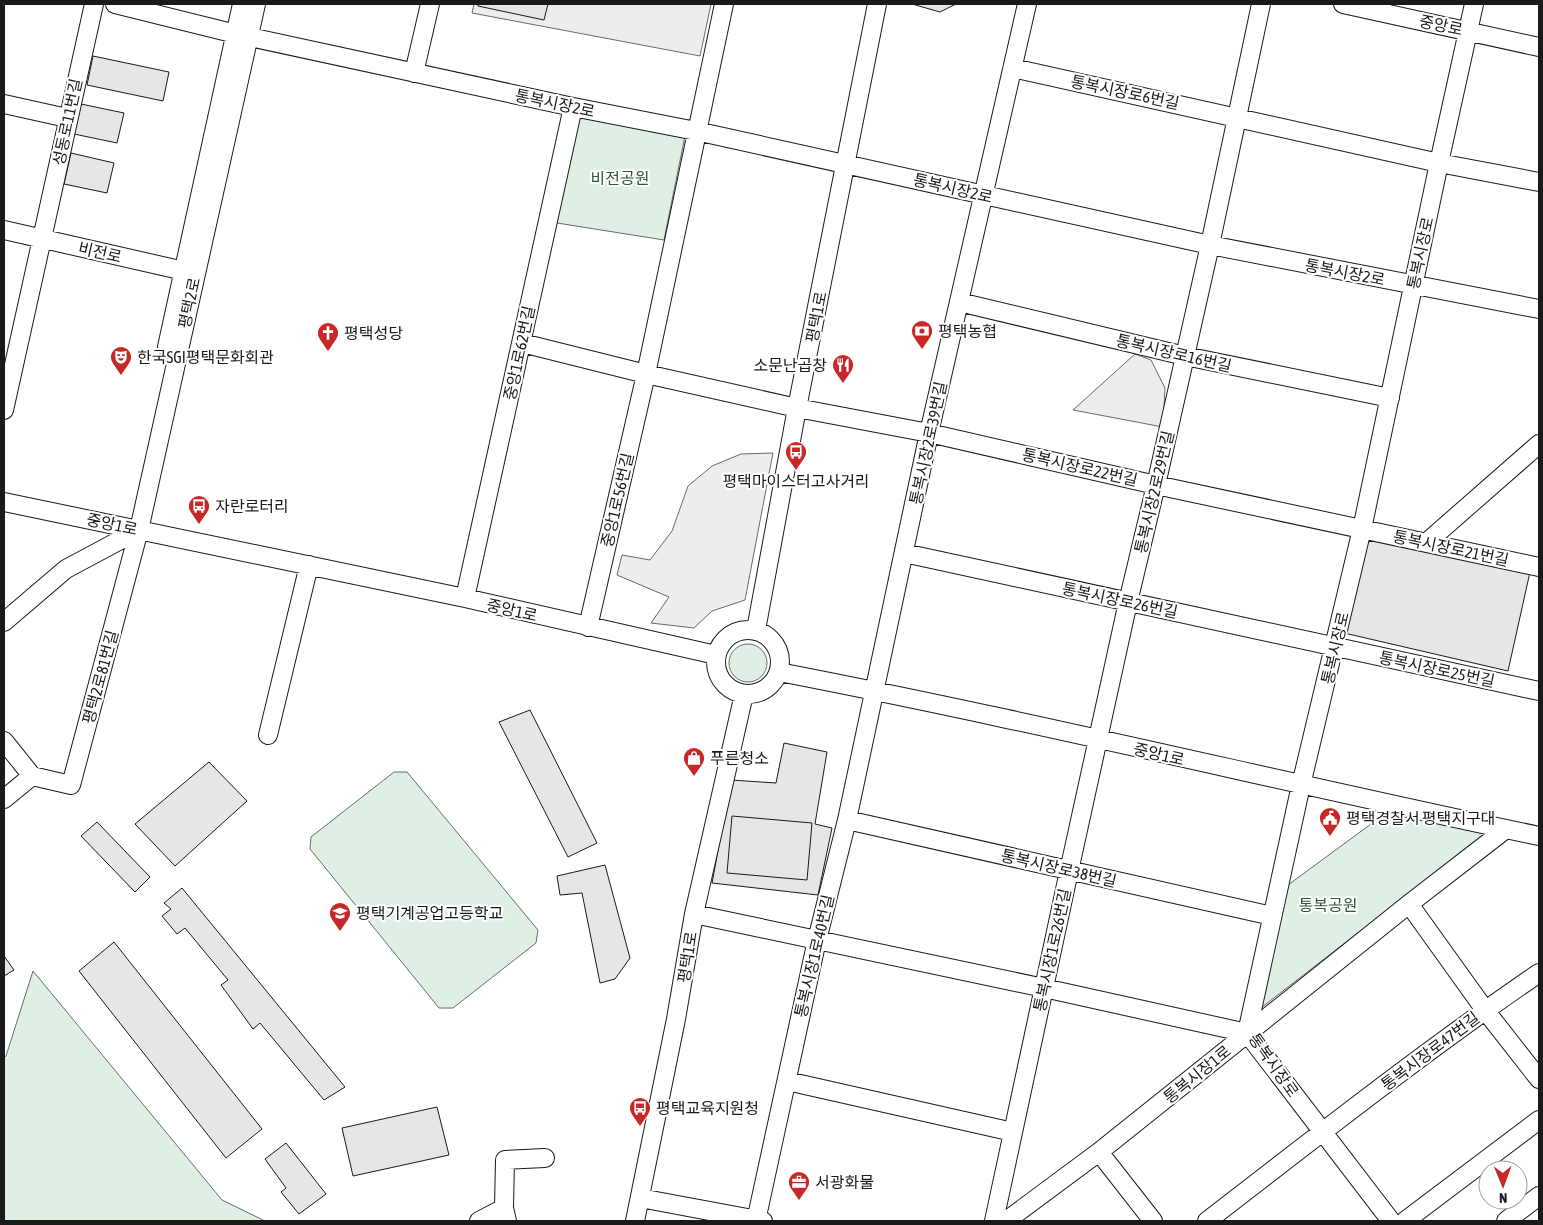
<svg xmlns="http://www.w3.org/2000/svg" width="1543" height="1225" font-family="'Asap Condensed','Noto Sans KR',sans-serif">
	<rect width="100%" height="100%" fill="#fff"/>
	<path fill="#e0efe3" stroke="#6a6a6a" d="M576 114 685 136 664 240 557 223Z
		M729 663a19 19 0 1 1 38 0a19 19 0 1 1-38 0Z
		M394 772H407L538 930 536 943 453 1008H439L310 849 311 837Z
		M1390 810 1492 829 1257 1011 1288 885Z
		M33 971 222 1200 265 1221H4V1058L6 1056Z"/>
	<path fill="#ededed" stroke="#6a6a6a" d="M474 4H711L700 56 472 13Z
		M1135 354 1151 360 1165 388 1163 427 1073 410Z
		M773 453 745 600 712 611 694 628 651 623 669 597 617 575 622 555 650 560 672 531 688 486 712 466 741 454Z"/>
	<path fill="#e6e6e6" stroke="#1a1a1a" d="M478 4H548L544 20 478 6Z
		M912 4H956L940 12Z
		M93 56 169 72 163 101 87 85Z
		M81 104 124 113 117 143 74 134Z
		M71 153 114 163 107 193 64 184Z
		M1367 535 1530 572 1508 671 1344 633Z
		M530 710 597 843 568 857 499 722Z
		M784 743 827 752 815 824 832 828 818 895 712 883 731 780 776 783Z
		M209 762 247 801 175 866 135 824Z
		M732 816 812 823 807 880 727 873Z
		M97 822 150 877 135 892 81 836Z
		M605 865 630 958 615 979 600 983 582 893 560 895 557 876Z
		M182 888 345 1087 324 1100 260 1023 253 1029 221 985 228 980 185 928 177 934 162 916 171 909 164 903Z
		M114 942 262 1129 226 1158 79 971Z
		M4 956 14 970 4 976Z
		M437 1107 449 1155 353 1176 342 1128Z
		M286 1143 326 1194 299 1214 281 1192 286 1188 265 1159Z"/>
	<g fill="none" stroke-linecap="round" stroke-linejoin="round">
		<g stroke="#1a1a1a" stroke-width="20">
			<path id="minor" d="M115 4 236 34 573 107 696 131 1210 245 1539 309
				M1343 4 1539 47
				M1013 68 1439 163 1539 182
				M414 73 430 4
				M4 104 67 118
				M4 230 193 273
				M959 302 1185 356 1390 398
				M522 343 646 374 797 408 929 433 1156 485 1539 567
				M167 347 242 4
				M4 410 94 4
				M4 502 465 598 716 655
				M1426 543 1539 444
				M904 553 1539 691
				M465 598 573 107
				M4 622 66 569 139 530
				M588 627 646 374 724 4
				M716 662a32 32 0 1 1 64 0a32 32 0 1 1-64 0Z
				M756 630 797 408 877 4
				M779 672C1033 721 1286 783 1539 836
				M268 735 309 565
				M4 741 32 776 71 785 139 530 256 4
				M4 799 32 776
				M847 820 1272 916
				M1409 904 1485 1010 1539 1079
				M694 914 1044 988 1247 1033
				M787 1081 1013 1132
				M1099 1152 1153 1221
				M640 1198 763 1221
				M479 1221 504 1208
				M507 1221 504 1208 505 1160 545 1158
				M635 1221 676 1019 694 914 744 694
				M756 1221 817 940 847 820 929 433 1027 4
				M994 1221 1069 871 1128 602 1156 485 1210 245 1261 4
				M1006 1221 1099 1152 1409 904 1506 829
				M1207 1221C1316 1137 1425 1051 1539 973
				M1391 1221 1247 1033 1301 785 1362 529 1439 163 1474 4
				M1405 1221 1539 1120
				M1506 1221 1539 1196"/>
		</g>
		<use href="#minor" stroke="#fff" stroke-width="18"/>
	</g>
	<defs>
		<g id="bank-pin" transform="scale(1.125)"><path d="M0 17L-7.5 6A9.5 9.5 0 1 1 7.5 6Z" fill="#c62828" stroke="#fff"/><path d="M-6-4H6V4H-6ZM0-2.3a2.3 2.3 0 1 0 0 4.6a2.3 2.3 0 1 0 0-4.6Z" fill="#fff"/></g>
		<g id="church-pin" transform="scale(1.125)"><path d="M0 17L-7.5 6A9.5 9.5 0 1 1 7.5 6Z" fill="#c62828" stroke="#fff"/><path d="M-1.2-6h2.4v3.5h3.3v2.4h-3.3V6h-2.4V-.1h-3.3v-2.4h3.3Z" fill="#fff"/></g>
		<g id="theatre-pin" transform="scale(1.125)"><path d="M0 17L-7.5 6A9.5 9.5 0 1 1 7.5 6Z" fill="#c62828" stroke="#fff"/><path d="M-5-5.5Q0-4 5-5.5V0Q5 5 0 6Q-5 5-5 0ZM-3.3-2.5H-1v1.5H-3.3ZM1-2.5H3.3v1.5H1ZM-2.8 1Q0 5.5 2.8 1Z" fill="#fff"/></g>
		<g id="restaurant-pin" transform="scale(1.125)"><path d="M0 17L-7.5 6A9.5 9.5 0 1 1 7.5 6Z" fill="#c62828" stroke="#fff"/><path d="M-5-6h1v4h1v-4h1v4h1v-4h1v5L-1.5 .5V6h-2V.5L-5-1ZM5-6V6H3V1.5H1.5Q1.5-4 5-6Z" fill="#fff"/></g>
		<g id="bus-pin" transform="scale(1.125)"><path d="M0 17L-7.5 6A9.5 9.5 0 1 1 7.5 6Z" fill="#c62828" stroke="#fff"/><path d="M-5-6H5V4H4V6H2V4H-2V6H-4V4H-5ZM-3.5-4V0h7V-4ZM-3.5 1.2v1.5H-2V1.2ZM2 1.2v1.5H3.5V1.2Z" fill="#fff"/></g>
		<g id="shop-pin" transform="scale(1.125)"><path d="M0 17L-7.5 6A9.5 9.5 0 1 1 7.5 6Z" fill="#c62828" stroke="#fff"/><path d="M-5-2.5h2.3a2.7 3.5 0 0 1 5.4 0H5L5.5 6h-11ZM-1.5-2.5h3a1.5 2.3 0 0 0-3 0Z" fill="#fff"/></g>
		<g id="civic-pin" transform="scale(1.125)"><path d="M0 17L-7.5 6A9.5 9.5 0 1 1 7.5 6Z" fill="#c62828" stroke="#fff"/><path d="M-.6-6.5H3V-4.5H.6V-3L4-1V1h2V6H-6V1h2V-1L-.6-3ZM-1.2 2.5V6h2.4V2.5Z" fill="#fff"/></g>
		<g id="school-pin" transform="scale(1.125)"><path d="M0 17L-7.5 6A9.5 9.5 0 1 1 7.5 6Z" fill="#c62828" stroke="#fff"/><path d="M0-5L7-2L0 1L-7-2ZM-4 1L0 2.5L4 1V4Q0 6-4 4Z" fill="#fff"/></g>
		<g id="office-pin" transform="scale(1.125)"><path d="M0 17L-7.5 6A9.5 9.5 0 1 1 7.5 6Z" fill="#c62828" stroke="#fff"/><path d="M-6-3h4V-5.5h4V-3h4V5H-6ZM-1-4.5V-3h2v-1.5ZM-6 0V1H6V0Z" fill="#fff"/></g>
	</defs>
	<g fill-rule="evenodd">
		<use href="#bank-pin" x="922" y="331"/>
		<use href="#church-pin" x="328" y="333"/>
		<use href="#theatre-pin" x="121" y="357"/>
		<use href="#restaurant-pin" x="843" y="365"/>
		<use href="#bus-pin" x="796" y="452"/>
		<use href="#bus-pin" x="199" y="506"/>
		<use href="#shop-pin" x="694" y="758"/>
		<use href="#civic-pin" x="1330" y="818"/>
		<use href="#school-pin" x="340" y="913"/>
		<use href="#bus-pin" x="640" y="1108"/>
		<use href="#office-pin" x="799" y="1182"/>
	</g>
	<g text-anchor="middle" stroke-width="4" stroke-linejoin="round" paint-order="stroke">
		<g font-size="16" fill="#1a1a1a" stroke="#fff">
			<text transform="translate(1441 25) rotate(12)" y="6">중앙로</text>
			<text transform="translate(1125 92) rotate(12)" y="6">통복시장로6번길</text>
			<text transform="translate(555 103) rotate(12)" y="6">통복시장2로</text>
			<text transform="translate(67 122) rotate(-78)" y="6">성동로11번길</text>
			<text transform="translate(953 188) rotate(13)" y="6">통복시장2로</text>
			<text transform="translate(100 252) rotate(13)" y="6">비전로</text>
			<text transform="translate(1420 253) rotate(-78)" y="6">통복시장로</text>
			<text transform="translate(1345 272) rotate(11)" y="6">통복시장2로</text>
			<text transform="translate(189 303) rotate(-78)" y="6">평택2로</text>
			<text transform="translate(816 317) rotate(-79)" y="6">평택1로</text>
			<text transform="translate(519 353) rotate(-78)" y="6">중앙1로62번길</text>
			<text transform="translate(1174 353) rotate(13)" y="6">통복시장로16번길</text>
			<text transform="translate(928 443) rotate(-78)" y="6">통복시장2로39번길</text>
			<text transform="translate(1080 467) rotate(13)" y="6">통복시장로22번길</text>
			<text transform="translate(1154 492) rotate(-77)" y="6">통복시장2로29번길</text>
			<text transform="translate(617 500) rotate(-77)" y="6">중앙1로56번길</text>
			<text transform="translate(112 524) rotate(12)" y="6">중앙1로</text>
			<text transform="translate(1451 548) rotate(12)" y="6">통복시장로21번길</text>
			<text transform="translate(1120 600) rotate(12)" y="6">통복시장로26번길</text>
			<text transform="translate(512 610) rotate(13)" y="6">중앙1로</text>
			<text transform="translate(1335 648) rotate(-77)" y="6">통복시장로</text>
			<text transform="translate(1437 669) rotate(12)" y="6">통복시장로25번길</text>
			<text transform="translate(100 677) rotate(-75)" y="6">평택2로81번길</text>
			<text transform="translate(1159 754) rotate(13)" y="6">중앙1로</text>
			<text transform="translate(1059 868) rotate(13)" y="6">통복시장로38번길</text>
			<text transform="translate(1052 950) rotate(-78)" y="6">통복시장1로26번길</text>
			<text transform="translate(814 956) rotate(-77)" y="6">통복시장1로40번길</text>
			<text transform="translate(687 957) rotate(-81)" y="6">평택1로</text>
			<text transform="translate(1430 1051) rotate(-37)" y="6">통복시장로47번길</text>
			<text transform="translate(1274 1065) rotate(55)" y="6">통복시장로</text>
			<text transform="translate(1197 1074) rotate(-39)" y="6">통복시장1로</text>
		</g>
		<g font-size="16" fill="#2b5a34" stroke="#fff">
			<text x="620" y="184">비전공원</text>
			<text x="1328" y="911">통복공원</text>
		</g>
		<g font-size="16" fill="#1a1a1a" stroke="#fff" text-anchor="start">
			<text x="938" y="337">평택농협</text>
			<text x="344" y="339">평택성당</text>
			<text x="137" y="363">한국SGI평택문화회관</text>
			<text x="827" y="371" text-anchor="end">소문난곱창</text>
			<text x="796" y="487" text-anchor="middle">평택마이스터고사거리</text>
			<text x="215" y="512">자란로터리</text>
			<text x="710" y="764">푸른청소</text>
			<text x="1346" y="824">평택경찰서 평택지구대</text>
			<text x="356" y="919">평택기계공업고등학교</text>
			<text x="656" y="1114">평택교육지원청</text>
			<text x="815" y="1188">서광화물</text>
		</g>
	</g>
	<rect width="1543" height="1225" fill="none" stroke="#1a1a1a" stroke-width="10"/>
	<g transform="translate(1503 1185) rotate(179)"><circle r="24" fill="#ffffff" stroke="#a3a3a3"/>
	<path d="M0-4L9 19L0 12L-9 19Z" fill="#c62828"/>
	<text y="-8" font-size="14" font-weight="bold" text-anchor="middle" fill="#1a1a1a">N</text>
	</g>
</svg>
